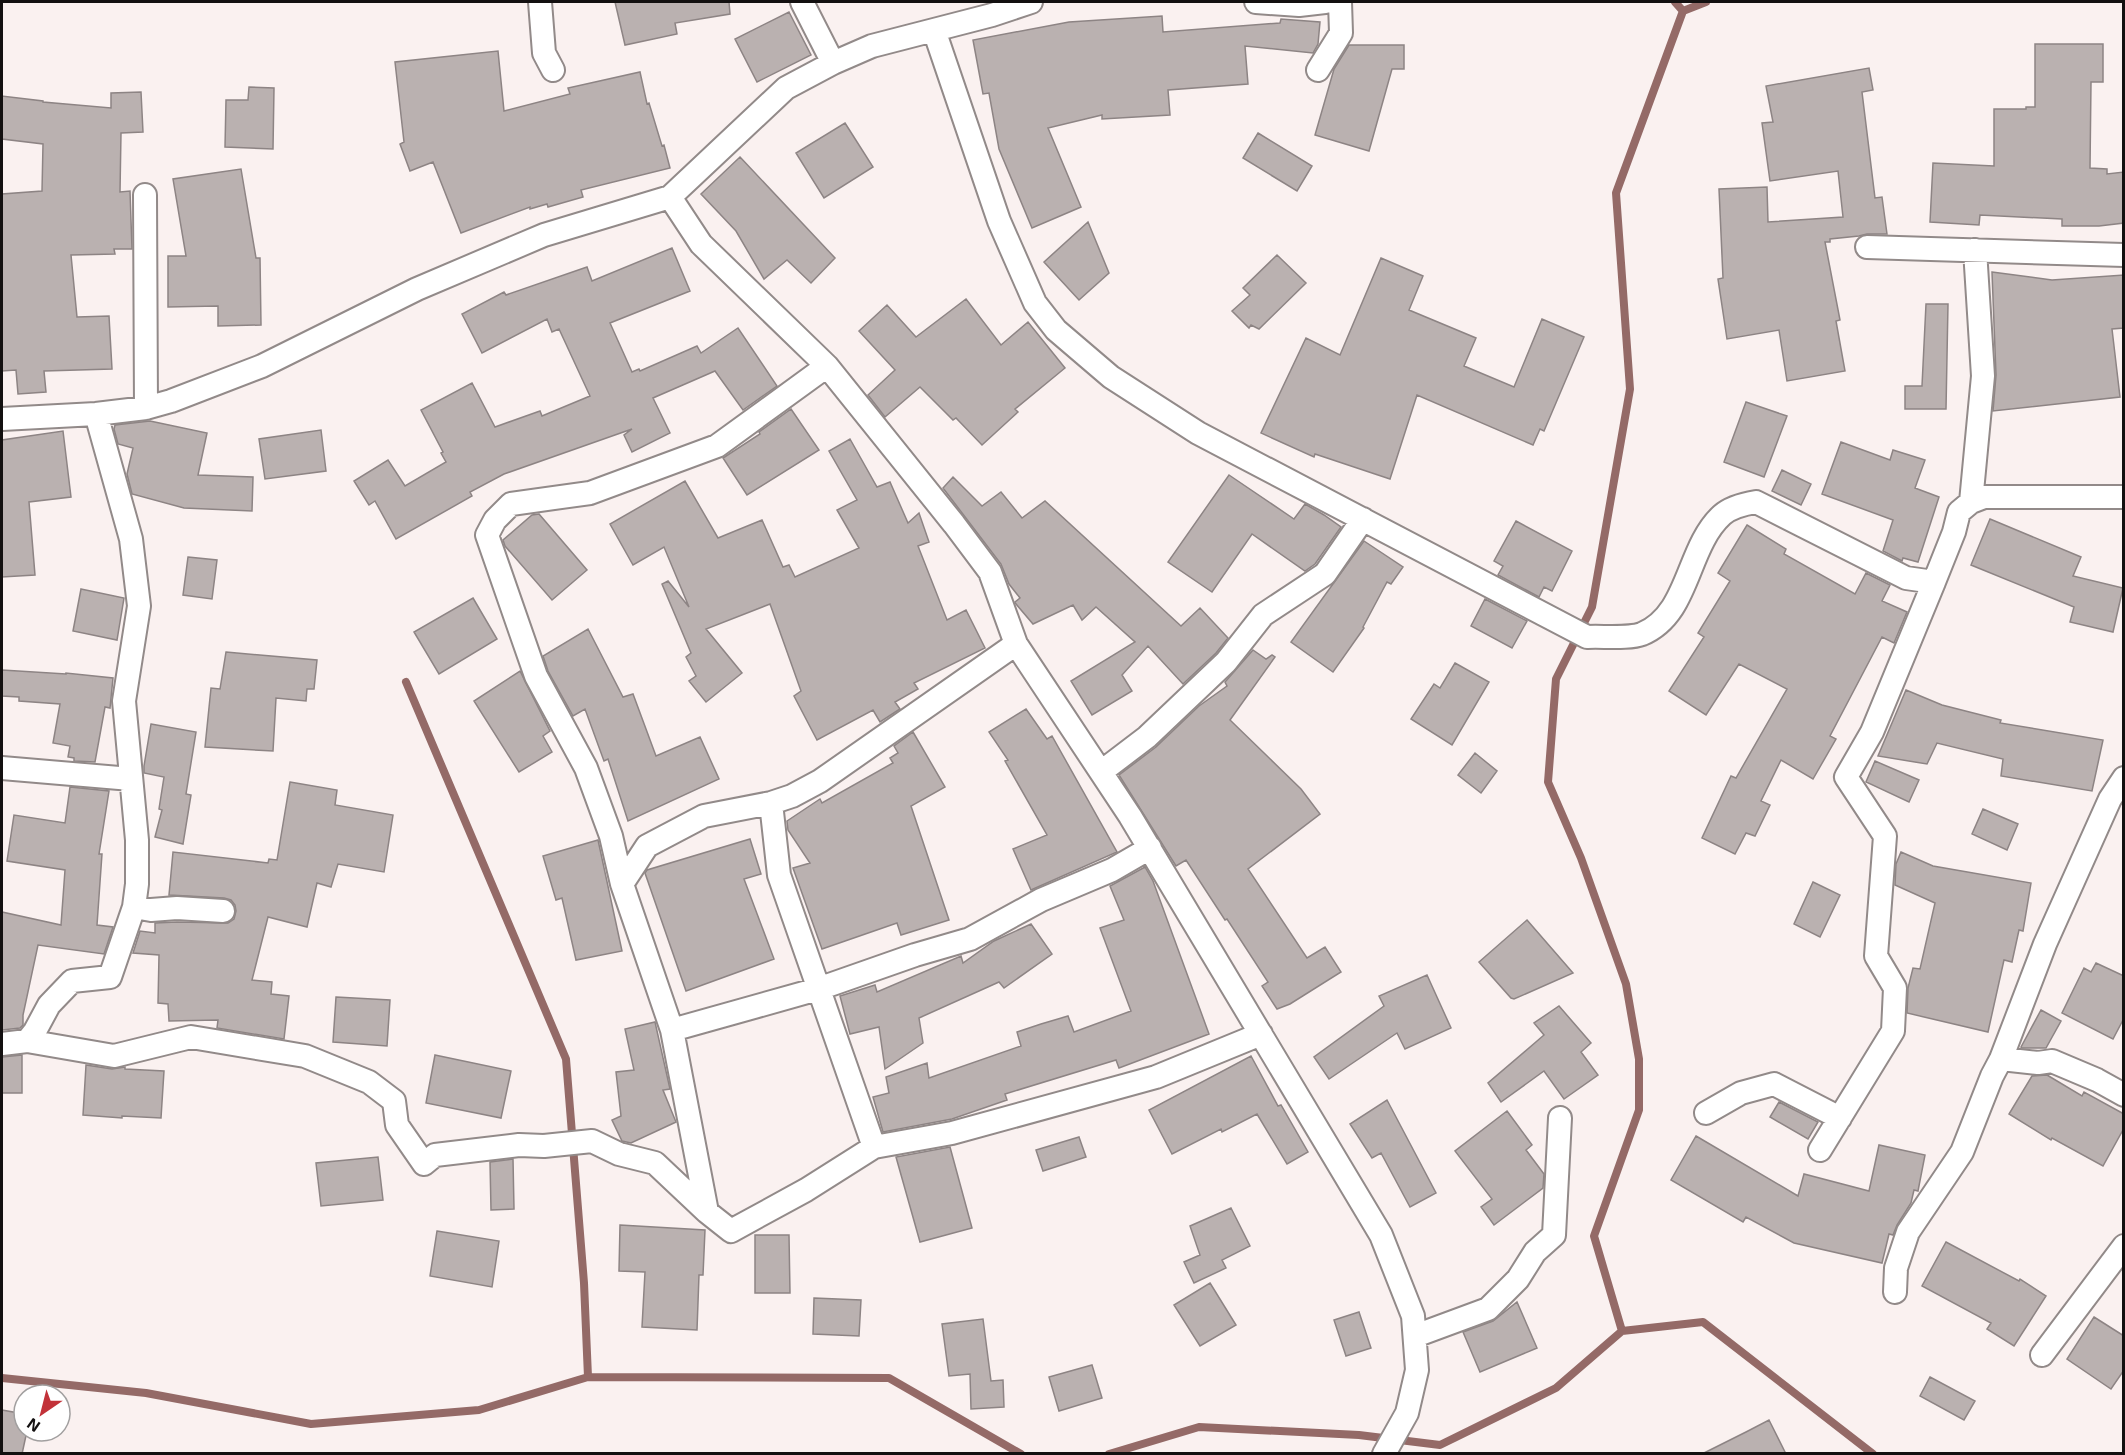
<svg xmlns="http://www.w3.org/2000/svg" width="2125" height="1455" font-family="'Exo 2',sans-serif">
	<rect width="100%" height="100%" fill="#faf1f0"/>
	<g fill="none" stroke-linecap="round" stroke-linejoin="round">
		<path stroke="#946a67" stroke-width="8" d="M1675 2 1683 11
			M406 682 566 1059 584 1283 588 1377
			M1622 1331 1594 1236 1639 1110V1059L1626 984 1581 858 1548 782 1556 679 1592 607 1630 389 1616 193 1683 11 1706 2
			M2 1378 146 1393 311 1424 479 1410 588 1377 889 1378 1021 1454
			M1109 1454 1199 1427 1359 1435 1440 1445 1556 1388 1622 1331 1703 1322 1873 1454"/>
	</g>
	<path fill="#bab1b0" stroke="#8d8484" stroke-width="1.5" d="M615 2H729L730 14 675 23 677 34 625 45Z
		M789 12 811 55 757 82 735 39Z
		M1162 16 1163 32 1280 23 1281 19 1320 22 1318 44 1313 53 1245 46 1248 84 1168 90 1170 115 1102 119V115L1048 128 1081 207 1032 228 999 149 989 93 983 94 973 40 1069 22Z
		M2035 44H2103V82H2091L2090 168 2107 169V174L2124 172V223L2099 226H2062V219L1980 215 1979 225 1930 222 1933 163 1994 166V109H2026V107H2035Z
		M1349 45H1404V69H1392L1369 151 1315 135 1334 69Z
		M498 51 504 111 570 94 568 88 640 72 647 104 649 103 662 146 664 145 670 168 581 190 583 197 548 207 547 204 530 209V207L461 233 433 162 410 171 400 144 404 142 395 62Z
		M1869 68 1873 90 1862 92 1875 198 1882 197 1887 234H1867L1859 236 1830 239V242H1825L1840 320 1836 321 1845 371 1787 381 1779 330 1727 339 1718 279 1723 278 1719 189 1767 187 1768 222 1843 217 1838 171 1770 181 1762 123 1773 122 1766 86Z
		M249 87 274 88 273 149 225 147 226 100H248Z
		M141 92 143 132 121 133 120 192 130 191 132 249H114L115 254 71 255 77 317 109 316 112 369 44 371 46 392 18 394 16 370 2 371V194L42 191 43 144 2 139V96L43 101V102L111 108V93Z
		M845 123 873 167 824 198 796 153Z
		M1258 133 1312 166 1297 191 1243 158Z
		M740 157 835 258 811 283 787 260 764 279 736 231 701 194Z
		M241 169 256 258H260L261 325 218 326V306L168 307V256H186L173 179Z
		M1088 222 1109 273 1079 300 1044 262Z
		M672 248 690 291 610 323 632 372 639 369 640 371 697 346 701 353 738 328 777 386 743 410 715 371 653 398 670 433 632 452 624 435 632 429 504 474 470 492 472 496 396 539 375 501 369 505 354 481 388 460 405 486 446 462 441 453 443 452 421 410 472 383 495 427 540 411 542 416 590 396 559 329 552 332 547 319 482 353 462 314 504 292 506 295 587 267 592 281Z
		M1277 255 1306 283 1259 329 1251 325 1249 328 1232 311 1250 295 1243 288Z
		M1381 258 1423 276 1409 310 1476 338 1464 366 1514 387 1542 319 1584 337 1544 431 1540 429 1533 445 1417 395 1390 479 1315 454 1314 457 1261 433 1306 338 1340 355Z
		M1992 272 2052 280 2124 275V328L2112 329 2120 397 1993 411 1996 375Z
		M966 299 1001 345 1028 322 1065 368 1015 409 1018 412 982 445 956 418 953 420 920 387 885 417 868 395 895 370 859 331 887 305 916 337Z
		M1926 304H1948L1946 409H1905V386H1922Z
		M1746 402 1787 416 1764 477 1724 462Z
		M791 409 819 450 747 495 723 458 760 434 759 432Z
		M150 421 207 433 198 475 253 477 252 511 184 508 132 494 127 474 133 448 118 444 114 429 115 425Z
		M321 430 326 471 265 479 259 439Z
		M63 431 71 497 29 502 35 575 2 577V440Z
		M850 439 877 487 890 482 908 523 919 513 929 542 918 546 947 620 966 610 985 648 914 683 918 689 895 702 900 709 880 722 873 710 817 740 794 696 801 691 770 604 706 629 742 673 706 702 689 681 696 676 686 657 691 653 662 584 668 581 689 607 664 547 633 565 610 524 685 481 718 538 762 520 783 567 789 565 795 577 859 548 837 510 857 500 829 451Z
		M1841 442 1890 460 1893 450 1925 460 1915 488 1939 497 1918 562 1903 558 1902 561 1883 551 1893 520 1822 494Z
		M1782 470 1811 484 1801 505 1772 491Z
		M1229 475 1294 519 1305 504 1324 515 1341 527 1315 564 1305 571 1252 534 1212 592 1168 562Z
		M953 477 982 506 1001 492 1022 518 1045 501 1181 626 1200 608 1228 638 1216 653 1183 684 1148 646 1122 675 1132 691 1092 715 1071 681 1135 642 1096 607 1082 620 1073 605 1033 624 1016 604 1015 602 1020 598 1009 584 1001 564 943 488Z
		M539 514 587 570 552 600 505 546 503 540 532 515Z
		M1990 519 2081 557 2073 576 2123 588 2113 632 2070 622 2074 607 1971 565Z
		M1516 521 1572 551 1552 591 1544 587 1539 597 1498 575 1503 566 1494 561Z
		M1747 525 1786 549 1784 554 1855 594 1866 573 1890 585 1882 601 1907 612 1894 643 1882 637 1830 736 1836 739 1813 779 1781 760 1761 801 1770 805 1755 836 1746 833 1735 854 1702 838 1731 776 1736 778 1787 689 1739 664 1706 715 1669 691 1704 637 1698 633 1730 581 1718 573Z
		M1364 541 1403 567 1391 584 1387 582 1363 627 1364 628 1333 672 1291 642Z
		M188 557 217 560 212 599 183 595Z
		M81 589 124 598 117 640 73 631Z
		M473 598 497 639 439 674 414 632Z
		M1485 599 1527 621 1512 648 1471 626Z
		M588 629 623 697 633 694 656 756 700 737 719 779 628 821 608 759 604 761 585 709 573 716 548 671 543 656Z
		M1253 650 1266 659 1272 655 1275 657 1230 720 1301 789 1320 814 1248 869 1307 958 1325 947 1341 972 1290 1004 1277 1009 1262 986 1268 982 1227 919 1225 920 1186 860 1176 866 1119 775 1156 747 1199 706 1227 686 1225 682Z
		M226 652 317 660 314 689H307L306 701 276 698 273 751 205 747 211 688 220 689Z
		M1455 663 1489 682 1452 745 1411 719 1434 684 1440 688Z
		M2 670 66 674V673L113 678 110 708 105 707 95 762 74 761V758L68 757 70 746 53 743 60 704 19 701V697L2 696Z
		M520 671 550 731 543 736 552 752 519 772 474 701Z
		M1906 690 1942 705 2001 720 2000 723 2103 740 2092 791 2001 776 2003 759 1937 743 1927 764 1878 756Z
		M1026 709 1047 739 1052 736 1117 852 1031 890 1013 849 1047 835 1005 761 1008 760 989 732Z
		M151 724 196 732 186 794 191 795 183 844 155 837 162 810 159 809 164 777 144 773V766Z
		M913 732 945 787 911 806 949 920 901 935 897 923 822 949 793 868 810 863 788 830 787 821 820 799 822 803 893 763 890 758 898 753 894 746Z
		M1475 753 1497 771 1481 793 1458 775Z
		M1875 761 1919 780 1909 802 1866 782Z
		M290 782 337 790 335 805 393 815 384 872 338 864 331 887 317 883 307 927 268 917 252 980 272 982 271 994 289 996 284 1039 217 1028 218 1020 169 1021 168 1004 158 1003 159 955 133 953 140 931 155 933V923L177 922 228 923 234 919 236 911 235 905 231 900 224 898 169 895 173 852 268 863 269 859 277 860Z
		M70 787 109 791 99 854H102L97 925 113 927 104 954 38 945 23 1015V1025L20 1028 2 1030V912L61 925 65 870 7 861 14 815 65 823Z
		M1983 809 2018 824 2007 850 1972 834Z
		M750 839 761 874 744 879 774 959 686 991 645 873 647 870Z
		M598 840 622 951 576 960 562 898 556 900 543 856Z
		M1901 852 1933 866 2031 883 2023 931 2019 930 2012 962 2004 960 1988 1032 1907 1013 1908 988 1913 968 1920 969 1935 903 1895 885 1896 864Z
		M1145 867 1153 881 1209 1034 1119 1068 1116 1060 1005 1094 1007 1100 952 1119 883 1132 873 1097 889 1093 886 1077 927 1063 929 1078 1021 1046 1017 1032 1041 1024 1068 1016 1074 1032 1131 1011 1100 928 1124 920 1110 886Z
		M1813 882 1840 895 1820 937 1794 924Z
		M1527 920 1573 973 1514 999 1511 998 1479 962Z
		M1031 924 1052 954 1004 988 999 982 919 1018 923 1043 885 1069 879 1027 850 1034 840 996 875 985 877 992 961 956 963 963 994 941Z
		M2096 963 2124 976V1018L2113 1039 2062 1013 2084 968 2091 972Z
		M1427 975 1451 1028 1405 1049 1397 1033 1329 1079 1314 1057 1384 1006 1379 996Z
		M336 997 390 1000 387 1046 333 1042Z
		M1559 1006 1591 1043 1581 1052 1598 1075 1564 1099 1544 1071 1501 1102 1488 1083 1544 1035 1534 1023Z
		M2041 1010 2061 1021 2046 1048H2022L2021 1047Z
		M655 1022 670 1089 663 1090 676 1122 631 1143 622 1141 612 1120 621 1116 616 1072 634 1070 625 1029Z
		M22 1055V1093H2V1057Z
		M435 1055 511 1071 501 1118 426 1103Z
		M1251 1056 1278 1106 1281 1105 1308 1152 1287 1164 1257 1114 1222 1132 1221 1129 1172 1154 1149 1110Z
		M86 1065 112 1069 125 1067V1069L164 1071 161 1118 122 1116V1118L83 1115Z
		M2047 1075 2082 1096 2084 1092 2124 1114V1128L2103 1166 2052 1138 2051 1140 2009 1114 2032 1076Z
		M1387 1100 1436 1193 1410 1207 1381 1153 1372 1158 1350 1124Z
		M1779 1102 1818 1122 1808 1139 1770 1117Z
		M1507 1111 1532 1145 1526 1150 1544 1174 1543 1188 1494 1225 1481 1207 1492 1199 1455 1151Z
		M1696 1136 1798 1196 1804 1174 1869 1191 1879 1145 1925 1155 1918 1191 1914 1190 1911 1203 1897 1225 1893 1235 1889 1234 1882 1263 1794 1243 1746 1217 1743 1222 1671 1180Z
		M1079 1137 1086 1157 1043 1171 1036 1150Z
		M950 1147 972 1228 920 1242 896 1157Z
		M378 1157 383 1200 321 1206 316 1163Z
		M513 1159 514 1209 491 1210 490 1162Z
		M1231 1208 1250 1246 1222 1260 1226 1268 1194 1283 1184 1262 1200 1255 1190 1226Z
		M620 1225 705 1230 703 1275H699L697 1330 642 1327 645 1272 619 1271Z
		M437 1231 499 1241 492 1287 430 1276Z
		M755 1235H789L790 1293H755Z
		M1946 1242 2019 1281 2020 1279 2046 1296 2014 1346 1987 1329 1991 1323 1922 1286Z
		M1210 1283 1236 1325 1200 1346 1174 1305Z
		M814 1298 861 1300 859 1336 813 1334Z
		M1517 1302 1537 1348 1480 1372 1463 1332 1493 1321Z
		M1359 1312 1371 1348 1346 1356 1334 1320Z
		M2094 1317 2124 1336V1370L2111 1389 2067 1359Z
		M983 1319 991 1381 1003 1380 1004 1407 971 1409 970 1374 949 1376 942 1324Z
		M1092 1365 1102 1398 1059 1411 1049 1377Z
		M1930 1377 1975 1401 1964 1420 1920 1396Z
		M2 1410 24 1414V1431H27L22 1454H2Z
		M1769 1420 1786 1454H1702L1746 1432Z"/>
	<g fill="none" stroke-linecap="round" stroke-linejoin="round">
		<g stroke="#928a89" stroke-width="26">
			<path id="street" d="M540 2 544 53 553 70
				M802 2 833 63
				M1256 2 1299 5 1325 2
				M934 30 999 221 1035 303 1056 330 1111 377 1198 433 1587 637C1601 636 1629 639 1642 634 1690 614 1686 548 1722 515 1731 507 1744 504 1756 502L1906 578 1934 582 1954 532 1959 512 1971 502 1984 497H2124
				M1318 70 1341 33 1340 2
				M145 195 146 408
				M670 197 701 244 827 366 954 524 990 572 1016 644 1130 816 1381 1235 1413 1316 1417 1370 1407 1413 1384 1454
				M1867 247 2124 255
				M827 366 717 446 590 493 511 504 495 520 487 535 536 676 586 768 611 836 622 884 672 1030 707 1212 731 1231 806 1190 874 1147 952 1133 1156 1077 1261 1034
				M96 414 131 539 139 606 124 701 137 840V884L134 907
				M2 419 96 414 146 408 171 401 262 366 417 289 544 235 670 197 786 88 833 63 872 46 992 15 1031 2
				M1971 502 1983 376 1975 250
				M2 768 131 779
				M1101 772 1147 737 1226 662 1263 615 1325 574 1363 519
				M771 803 779 875 874 1147
				M622 884 647 846 704 816 771 803 792 796 820 781 1016 644
				M672 1030 818 989 915 955 970 939 1041 900 1112 870 1150 848
				M27 1041 35 1031 49 1005 72 981 110 977 134 907 151 910 177 908 223 911
				M2 1044 27 1041 114 1056 191 1037 305 1056 369 1082 394 1101 397 1125 424 1164 435 1155 519 1145 544 1146 592 1141 619 1154 655 1163 707 1212
				M2001 1059 2038 1063 2052 1061 2097 1080 2124 1095
				M1706 1113 1741 1093 1774 1084 1840 1118
				M1820 1150 1893 1031 1895 988 1876 956 1885 836 1846 777 1872 732 1934 582
				M1895 1292 1896 1268 1908 1232 1962 1152 1992 1076 2001 1059 2045 944 2110 799 2124 778
				M1415 1336 1488 1309 1518 1279 1535 1252 1554 1235 1560 1118
				M2042 1355 2124 1246"/>
		</g>
		<use href="#street" stroke="#fff" stroke-width="22"/>
	</g>
	<rect width="2125" height="1455" fill="none" stroke="#131010" stroke-width="6"/>
	<g transform="translate(42 1413) rotate(215)"><circle r="28" fill="#ffffff" stroke="#a19f9f" stroke-width="1.5"/>
	<path d="M0-4.5L10 22L0 15L-10 22Z" fill="#c23239"/>
	<text y="-9" font-size="16" font-weight="bold" text-anchor="middle" fill="#131010">N</text>
	</g>
</svg>
